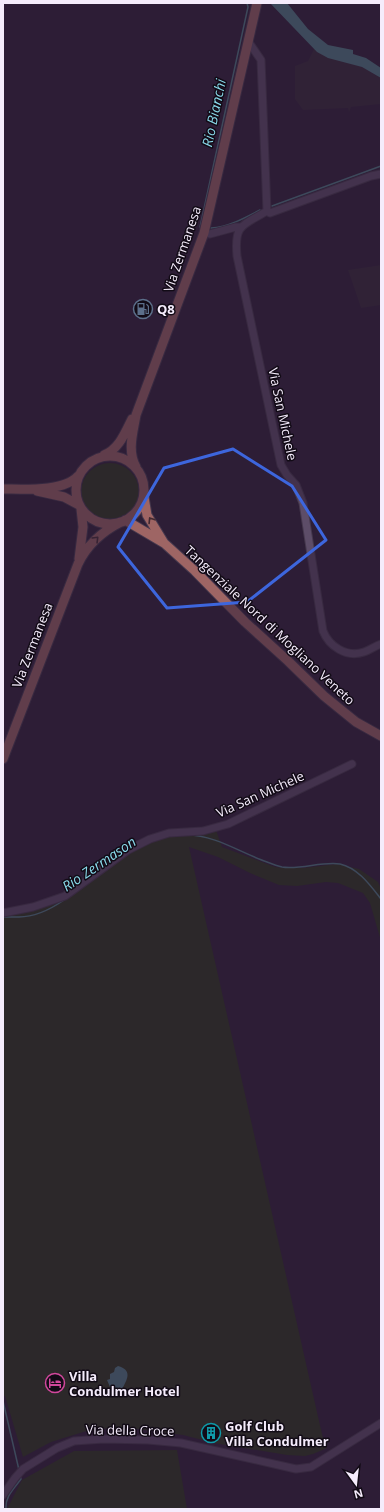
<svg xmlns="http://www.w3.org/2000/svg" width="384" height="1512" font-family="'Open Sans',sans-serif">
	<rect width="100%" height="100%" fill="#2d1e36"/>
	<path fill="#342836" d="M314 49 317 52 362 67 381 78V104L351 107 349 112 348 108 303 110 295 99V66L308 61Z
		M381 265V305L361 308 348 270Z"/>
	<path fill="#2c351b" d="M81 492a29 29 0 1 1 58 0a29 29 0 1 1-58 0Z
		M216 830 222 847 275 867 283 868H303L337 864 359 869 378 882 381 889V941L370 903 363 893 338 883 326 882 297 886 279 885 250 873 218 857 189 847 324 1443 327 1448 313 1454 305 1456 287 1455 214 1443 183 1435 129 1428 93 1429 51 1442 23 1457 5 1396 3 1397V914L46 907 66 899 133 850 161 838Z
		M177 1450 187 1509H7L22 1480 74 1451Z"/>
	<path fill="#507e87" d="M270 3H287L308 29 328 45 353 50V54L366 58 381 68V78L362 67 328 58 317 52Z
		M118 1366C133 1370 127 1380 122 1389L117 1390 110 1387 107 1380 110 1379V1374L114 1372 115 1368Z"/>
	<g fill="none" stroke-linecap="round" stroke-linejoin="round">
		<path stroke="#507e87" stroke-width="1.5" d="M272 206 381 166
			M200 227 248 7 247 3
			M211 228C228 227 245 218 260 210
			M187 835C215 835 241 853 267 862 272 864 277 866 282 867 300 870 323 861 340 864 358 868 370 885 381 899
			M3 917C8 917 14 917 19 917 36 917 51 909 64 900
			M3 1401 19 1470
			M6 1509C5 1496 14 1489 21 1479L20 1476"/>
		<g stroke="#46394e" stroke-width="9">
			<path id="minor" d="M248 41 261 60 267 211C242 226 234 224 237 256L281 465 287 475 296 485 303 503 323 631C329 646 346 658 364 652 370 650 375 646 381 644
				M267 211 270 213 371 176 381 174
				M210 234 236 227H240
				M3 913 33 907 65 896 128 850 150 839 169 833 203 831 228 824 352 764
				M3 1495 15 1478 23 1469 57 1448 74 1441 104 1439 148 1440 181 1443 296 1469 311 1467 381 1423"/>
		</g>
		<g stroke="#46394e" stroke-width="11">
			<path id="major" d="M104 455C119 449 125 433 132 419
				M76 490a34 34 0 1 1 68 0a34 34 0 1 1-68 0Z
				M136 467C127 451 133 433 136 415L204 233 257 3
				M3 489C23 489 64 492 78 476
				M37 491 64 497 79 505
				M144 497 147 515 164 543
				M125 520 164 543 195 571 245 622 288 661 324 696 356 722 381 736
				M79 559 83 527 81 509
				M3 759 78 564C87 545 103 531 121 522"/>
		</g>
		<use href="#minor" stroke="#5d4d68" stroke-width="7"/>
		<use href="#major" stroke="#9e6564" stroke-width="9"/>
	</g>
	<defs><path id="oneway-chevron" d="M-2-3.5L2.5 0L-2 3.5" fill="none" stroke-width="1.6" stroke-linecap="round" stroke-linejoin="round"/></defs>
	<g stroke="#432a31">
		<use href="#oneway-chevron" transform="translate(151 520) rotate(-122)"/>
		<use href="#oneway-chevron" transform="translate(96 539) rotate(-45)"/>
	</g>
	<path d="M0 0H384V1512H0ZM233 449 292 486 326 540 247 602 167 608 118 547 164 468Z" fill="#2d1e36" fill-opacity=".55" fill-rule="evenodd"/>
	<path fill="none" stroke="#3d66dd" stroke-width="3" stroke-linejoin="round" d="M233 449 292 486 326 540 247 602 167 608 118 547 164 468Z"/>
	<defs>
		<g id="fuel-ring" transform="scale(1)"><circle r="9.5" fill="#120b16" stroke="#5c6f8a" stroke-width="1.5"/><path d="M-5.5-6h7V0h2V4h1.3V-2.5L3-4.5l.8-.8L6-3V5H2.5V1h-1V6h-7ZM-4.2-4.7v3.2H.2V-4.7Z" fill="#5c6f8a"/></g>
		<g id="hotel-ring" transform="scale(1)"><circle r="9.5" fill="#120b16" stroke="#d1479c" stroke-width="1.5"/><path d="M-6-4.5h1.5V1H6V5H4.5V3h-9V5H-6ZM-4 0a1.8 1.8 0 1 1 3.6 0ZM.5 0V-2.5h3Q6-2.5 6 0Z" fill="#d1479c"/></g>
		<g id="building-ring" transform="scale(1)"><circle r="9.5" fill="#120b16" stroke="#0f9aa8" stroke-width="1.5"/><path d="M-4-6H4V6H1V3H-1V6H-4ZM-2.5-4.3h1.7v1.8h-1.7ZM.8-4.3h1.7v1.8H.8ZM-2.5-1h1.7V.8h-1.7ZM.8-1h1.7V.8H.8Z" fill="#0f9aa8"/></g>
	</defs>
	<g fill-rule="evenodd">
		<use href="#fuel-ring" x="143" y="309"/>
		<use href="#hotel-ring" x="55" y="1383"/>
		<use href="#building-ring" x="211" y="1433"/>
	</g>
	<g text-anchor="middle" stroke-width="3" stroke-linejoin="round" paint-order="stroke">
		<g font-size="13" fill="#f5ecfc" stroke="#120b16">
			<text transform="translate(182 249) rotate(-71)" y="5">Via Zermanesa</text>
			<text transform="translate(283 414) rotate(78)" y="5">Via San Michele</text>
			<text transform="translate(270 625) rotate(43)" y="5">Tangenziale Nord di Mogliano Veneto</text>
			<text transform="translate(32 645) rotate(-69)" y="5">Via Zermanesa</text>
			<text transform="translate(260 794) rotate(-24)" y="5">Via San Michele</text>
			<text transform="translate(130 1430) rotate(1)" y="5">Via della Croce</text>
		</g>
		<g font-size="13" font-weight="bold" fill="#f5ecfc" stroke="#120b16" text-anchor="start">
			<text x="157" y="314">Q8</text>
			<text x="69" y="1381">Villa<tspan x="69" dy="15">Condulmer Hotel</tspan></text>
			<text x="225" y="1431">Golf Club<tspan x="225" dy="15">Villa Condulmer</tspan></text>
		</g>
		<g font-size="14" font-style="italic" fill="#8adaeb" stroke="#120b16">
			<text transform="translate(214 113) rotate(-78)" y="5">Rio Bianchi</text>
			<text transform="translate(99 864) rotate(-34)" y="5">Rio Zermason</text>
		</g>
	</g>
	<rect width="384" height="1512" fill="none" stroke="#f5ecfc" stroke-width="8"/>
	<g transform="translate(356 1484) rotate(165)" stroke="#120b16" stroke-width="3" paint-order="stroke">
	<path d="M0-3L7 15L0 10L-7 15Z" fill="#f5ecfc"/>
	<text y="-6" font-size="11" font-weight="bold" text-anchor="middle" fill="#f5ecfc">N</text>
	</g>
</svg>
